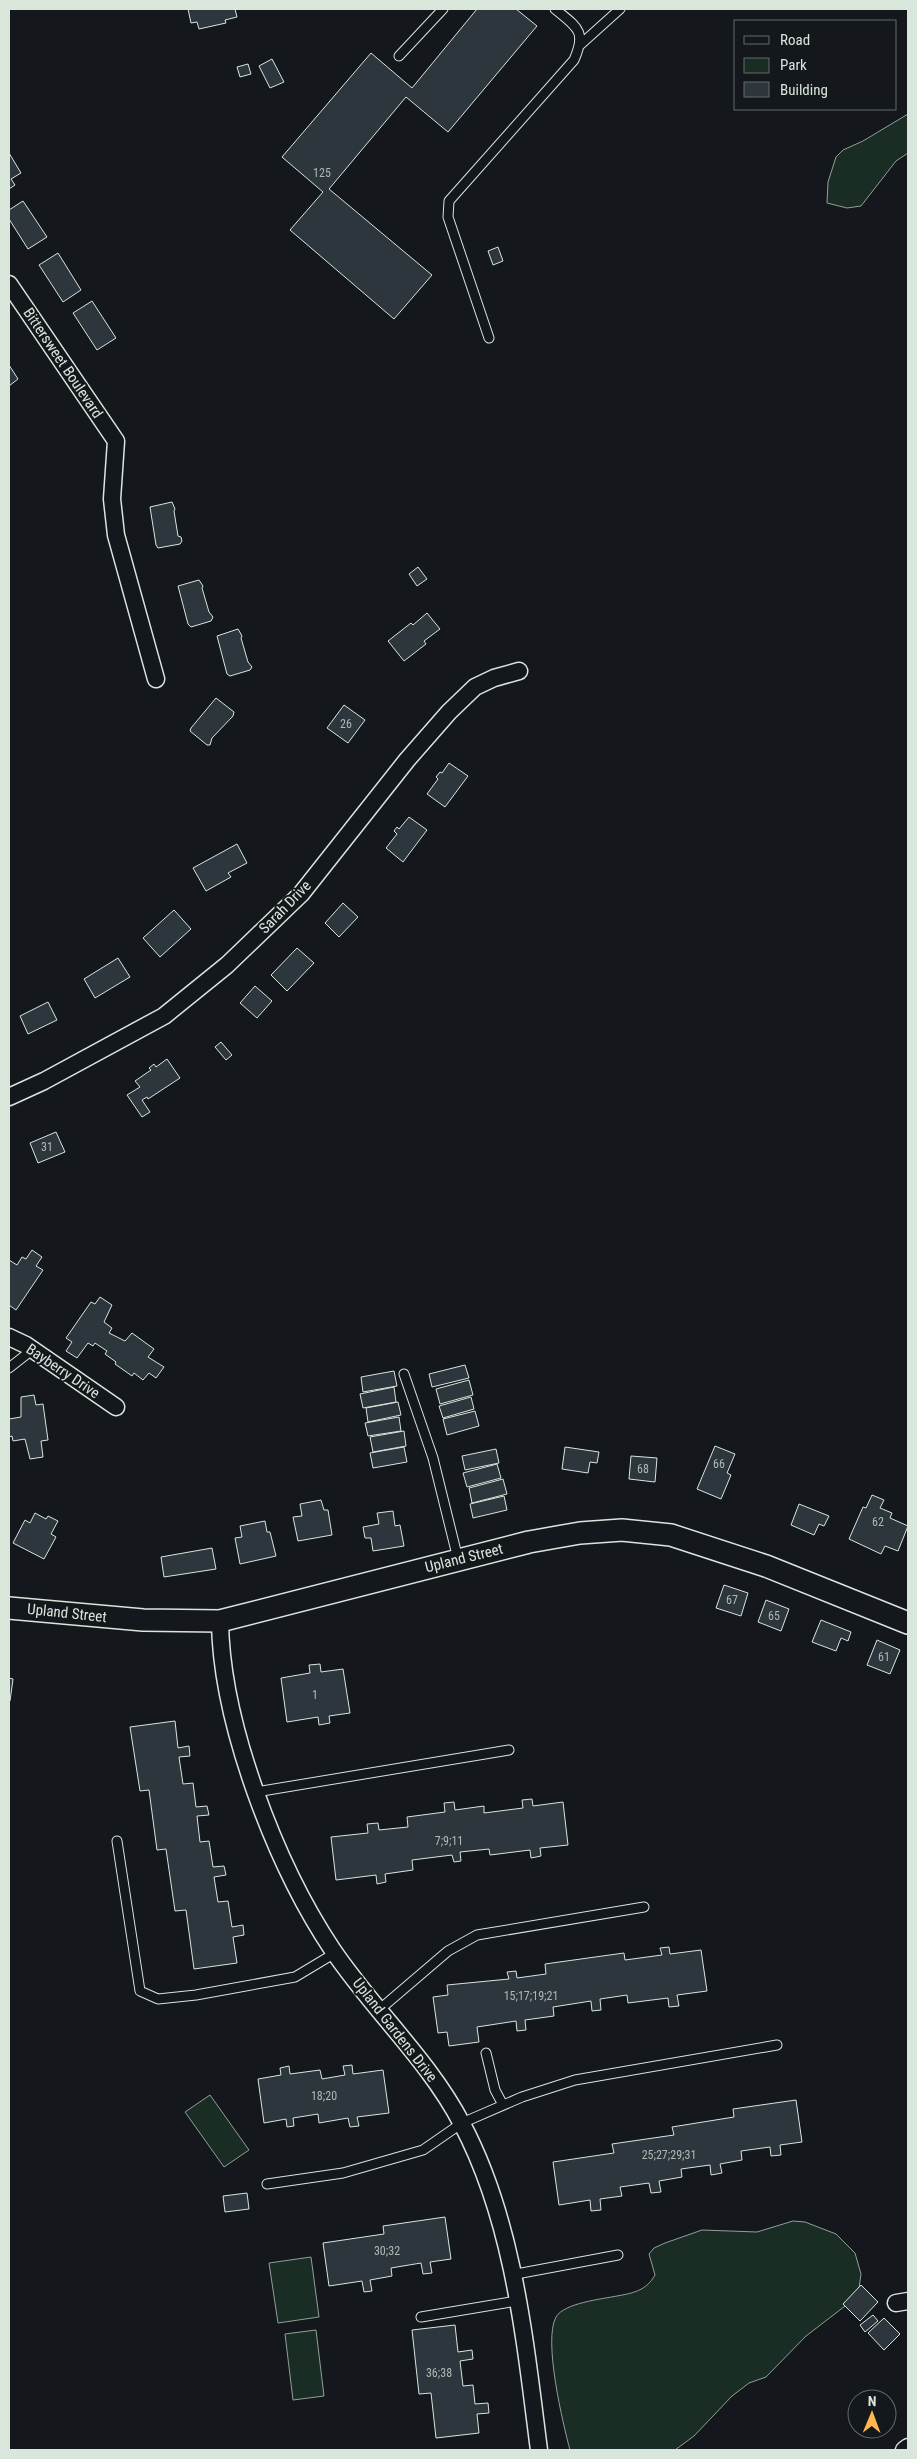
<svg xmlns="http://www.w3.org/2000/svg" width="917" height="2459" font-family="'Roboto Condensed',sans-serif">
	<rect width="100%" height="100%" fill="#14181c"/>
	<path fill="#1a2d24" stroke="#939e99" d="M908 114V153L896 161 861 206 847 208 827 203 828 182 836 157 843 150 863 141Z
		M210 2095 249 2150 224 2167 185 2112Z
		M793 2221 805 2222 836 2234 855 2253 861 2274 859 2288 849 2303 806 2336 766 2377 749 2383 732 2396 694 2436 675 2450H570C563 2424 543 2340 556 2317 564 2303 602 2299 617 2296 633 2293 646 2291 655 2275L649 2254 654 2248 665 2243 702 2230 757 2232Z
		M311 2257 319 2317 278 2323 269 2263Z
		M316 2330 324 2396 293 2400 285 2334Z"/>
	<path fill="#2c363c" stroke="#d8e6dc" d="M188 9H235L237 17 225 20 226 23 199 29 197 22 191 23Z
		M477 9H516L537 26 448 132 406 97 329 189 432 275 394 319 290 230 323 192 282 157 371 53 412 88Z
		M272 59 284 82 270 88 259 66Z
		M248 64 251 74 240 77 237 67Z
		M9 153 21 173 11 179 15 185 9 189Z
		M23 201 47 237 28 249 9 219V210Z
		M498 247 503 261 493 265 488 251Z
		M58 253 81 290 63 302 39 265Z
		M92 301 116 338 97 350 73 313Z
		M9 365 18 379 9 386Z
		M172 502 175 509 174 511 178 536 181 537 182 541 180 544 158 548 156 545 150 507Z
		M418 567 427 579 417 586 409 574Z
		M199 580 203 586 202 588 209 612 213 617 211 621 191 627 188 624 178 586Z
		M427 613 440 629 424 641 426 644 404 661 388 641 411 623 413 625Z
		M238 629 242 636 241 638 248 662 252 667 250 670 230 676 227 674 217 636Z
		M216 698 234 712 233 716 212 738 210 745H207L190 731 191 728Z
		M344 705 365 720 348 743 327 728Z
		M449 763 468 776 445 807 427 794 438 779 436 777 440 772 442 773Z
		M409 817 427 830 403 862 386 848 397 834 394 831 397 827 399 829Z
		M237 844 247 863 228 873 231 877 206 891 193 868Z
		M343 903 358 917 339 937 325 923Z
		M174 910 191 929 160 957 143 938Z
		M297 948 314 963 287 991 271 975Z
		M118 958 130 977 95 998 84 979Z
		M255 986 272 1001 257 1018 240 1003Z
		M48 1002 57 1020 28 1034 20 1016Z
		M221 1042 232 1055 226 1060 215 1047Z
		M167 1059 180 1078 148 1099 147 1097 142 1100 150 1112 142 1117 127 1095 140 1087 135 1081 151 1070 149 1068 154 1064 156 1067Z
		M56 1132 65 1152 38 1163 30 1143Z
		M32 1250 42 1257 36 1266 43 1270 16 1310 9 1305V1260L17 1265 22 1257 26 1259Z
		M100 1297 112 1305 104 1322 112 1328 109 1333 125 1341 132 1333 154 1349 148 1357 164 1367 156 1378 149 1373 143 1380 134 1373 132 1376 115 1364 116 1362 105 1354 107 1351 95 1343 93 1346 88 1343 77 1358 66 1351 72 1342 66 1338 91 1302 95 1304Z
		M465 1365 469 1378 432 1387 429 1374Z
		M394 1371 397 1386 363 1392 361 1377Z
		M469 1380 473 1395 440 1404 436 1389Z
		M394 1387 396 1402 363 1408 360 1394Z
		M34 1395 36 1405 43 1404 48 1440 41 1441 43 1457 30 1459 25 1439 13 1441 12 1436 9 1437V1419L21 1417V1397Z
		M471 1397 474 1409 443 1418 439 1406Z
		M398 1402 401 1415 368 1422 366 1408Z
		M475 1411 479 1426 447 1435 443 1419Z
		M399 1417 401 1431 368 1436 365 1423Z
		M404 1431 406 1446 373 1452 370 1437Z
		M715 1446 735 1454 727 1473 731 1475 721 1499 697 1489Z
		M404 1447 407 1462 373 1468 370 1453Z
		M565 1447 599 1452 597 1463 590 1462 588 1473 562 1469Z
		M496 1449 499 1463 465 1470 462 1456Z
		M631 1456 657 1458 655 1482 629 1479Z
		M497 1464 501 1478 467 1487 463 1473Z
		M503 1479 507 1494 472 1503 469 1488Z
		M872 1495 884 1500 880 1508 892 1513 890 1518 908 1526 898 1551 885 1546 881 1554 849 1539 863 1507 866 1508Z
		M504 1496 507 1510 473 1518 470 1504Z
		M321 1500 324 1510H328L332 1535 298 1541 293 1517 302 1516 300 1504Z
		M799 1504 829 1516 824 1526 819 1524 814 1535 791 1525Z
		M393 1511 395 1526 400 1525 404 1546 373 1551 371 1538H365L363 1527 379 1524 377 1513Z
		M35 1513 46 1519 48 1516 58 1521 51 1534 56 1537 44 1559 13 1543 25 1520 30 1523Z
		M265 1521 267 1532H270L276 1556 240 1564 235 1538 242 1537 240 1526Z
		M212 1548 216 1569 164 1577 161 1557Z
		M724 1585 748 1593 741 1616 716 1608Z
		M766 1600 789 1609 781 1631 758 1622Z
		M821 1620 851 1632 848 1641 841 1638 836 1651 812 1642Z
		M877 1640 900 1650 890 1674 867 1665Z
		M320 1664 321 1672 343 1669 350 1713 329 1716 330 1723 319 1725 318 1717 287 1722 281 1678 310 1673 309 1665Z
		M9 1678 13 1679 10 1701H9Z
		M175 1721 178 1748 189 1746 190 1756 179 1757 183 1784 193 1783 196 1807 207 1806 209 1815 197 1816 200 1842 209 1841 213 1867 224 1866 226 1875 214 1877 218 1902 228 1901 232 1927 243 1925 244 1935 233 1937 237 1963 194 1969 186 1910 175 1911 166 1849 157 1850 149 1790 140 1791 130 1727Z
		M532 1799 533 1806 563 1802 568 1845 540 1848 541 1856 531 1858 530 1850 490 1855 489 1849 460 1852 461 1861 454 1862 452 1855 412 1860 413 1870 385 1874 386 1882 377 1884 376 1875 336 1880 331 1837 368 1833 367 1824 378 1823 379 1830 408 1827 407 1817 445 1812 444 1803 454 1802 455 1810 484 1806V1813L523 1808 522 1800Z
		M669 1947 670 1954 701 1950 707 1991 677 1995 679 2006 669 2007 668 1998 628 2003 627 1995 600 1999 601 2010 592 2011 591 2001 553 2007 554 2016 525 2020 526 2030 517 2031 516 2021 477 2027 479 2042 449 2046 447 2032 438 2033 433 1997 448 1995 447 1985 509 1979 507 1972 516 1971 517 1978 546 1974 545 1964 624 1953 625 1960 662 1955 660 1948Z
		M352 2065 353 2074 383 2070 389 2113 357 2117 359 2126 350 2127 348 2118 319 2123 318 2114 293 2118 294 2126 287 2127 286 2119 264 2123 258 2079 281 2075 280 2068 289 2066 290 2074 320 2070 322 2079 345 2075 343 2066Z
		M796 2100 802 2142 780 2145 781 2155 771 2156 770 2147 741 2151 742 2160 720 2164 722 2173 711 2175 710 2165 681 2169 682 2177 659 2181 661 2192 651 2193 649 2183 620 2187 622 2196 600 2199 601 2210 591 2211 590 2200 559 2205 553 2162 614 2153 612 2144 674 2135 672 2127 734 2117 733 2109Z
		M247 2193 249 2209 225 2212 223 2196Z
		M445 2217 451 2259 430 2262 432 2273 423 2274 421 2263 391 2268 392 2276 370 2280 372 2291 364 2292 362 2281 329 2286 323 2243 384 2234 383 2226Z
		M861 2285 878 2302 860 2321 843 2304Z
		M873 2315 878 2321 865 2332 860 2325Z
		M884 2318 900 2334 884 2350 868 2333Z
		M455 2325 458 2352 472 2350 473 2359 460 2361 463 2386 473 2385 475 2404 488 2403 489 2413 477 2414 479 2433 436 2438 431 2393 419 2394 412 2330Z"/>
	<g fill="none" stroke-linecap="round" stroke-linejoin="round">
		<g stroke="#d8e6dc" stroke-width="11">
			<path id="service" d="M580 45 620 9
				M399 56 443 9
				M489 338 448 217 449 201 574 60C587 31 577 27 555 9
				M9 1368 32 1350
				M404 1374 433 1458 458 1559
				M256 1792 509 1750
				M117 1841 140 1991 158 1999 196 1995 295 1977 335 1953
				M379 2010 448 1951 477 1935 644 1907
				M486 2053 495 2090 503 2105
				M267 2184 343 2173 423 2150 462 2123 522 2097 575 2080 777 2045
				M511 2275 618 2255
				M421 2317 517 2301"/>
		</g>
		<g stroke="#d8e6dc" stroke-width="19">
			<path id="minor" d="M9 284 116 441 112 499 116 535 156 679
				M9 1097 44 1081 164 1016 227 965 301 894 407 760 449 712 475 687 494 678 519 671
				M9 1337 26 1345 116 1407
				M220 1621C221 1723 276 1865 332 1949 373 2010 428 2059 462 2124 514 2222 525 2342 539 2450
				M896 2303 908 2301
				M904 2450 908 2447"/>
		</g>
		<g stroke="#d8e6dc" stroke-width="24">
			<path id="tertiary" d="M9 1608 143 1620 220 1621 529 1542 580 1533 622 1530 671 1535 766 1566 908 1623"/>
		</g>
		<use href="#service" stroke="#14181c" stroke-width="9"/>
		<use href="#minor" stroke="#14181c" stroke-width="16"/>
		<use href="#tertiary" stroke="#14181c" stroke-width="21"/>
	</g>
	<g text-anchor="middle" stroke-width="4" stroke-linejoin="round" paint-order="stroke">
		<g font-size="12" fill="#adbab4">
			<text x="322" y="177">125</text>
			<text x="346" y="728">26</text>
			<text x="47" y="1151">31</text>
			<text x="719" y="1468">66</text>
			<text x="643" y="1473">68</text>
			<text x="878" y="1526">62</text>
			<text x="732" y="1604">67</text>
			<text x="774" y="1620">65</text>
			<text x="884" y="1661">61</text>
			<text x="315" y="1699">1</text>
			<text x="449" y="1845">7;9;11</text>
			<text x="531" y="2000">15;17;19;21</text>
			<text x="324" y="2100">18;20</text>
			<text x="669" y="2159">25;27;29;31</text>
			<text x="387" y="2255">30;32</text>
			<text x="439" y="2377">36;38</text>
		</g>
		<g font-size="15" fill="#d8e6dc" stroke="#14181c">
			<text transform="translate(63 363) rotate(56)" y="5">Bittersweet Boulevard</text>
			<text transform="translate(285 907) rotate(-46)" y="5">Sarah Drive</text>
			<text transform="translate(63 1371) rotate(34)" y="5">Bayberry Drive</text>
			<text transform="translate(464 1558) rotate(-14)" y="5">Upland Street</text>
			<text transform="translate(67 1613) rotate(6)" y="5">Upland Street</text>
			<text transform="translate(395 2030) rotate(52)" y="5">Upland Gardens Drive</text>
		</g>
	</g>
	<rect width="917" height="2459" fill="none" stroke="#d8e6dc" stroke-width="20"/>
	<rect x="734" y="20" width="162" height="90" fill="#14181c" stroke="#626a69"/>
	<rect x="744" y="36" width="25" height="8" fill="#14181c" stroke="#626a69"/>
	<text x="780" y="45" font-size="15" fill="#d8e6dc">Road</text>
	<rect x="744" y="58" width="25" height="15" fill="#1a2d24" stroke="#626a69"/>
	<text x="780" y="70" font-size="15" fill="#d8e6dc">Park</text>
	<rect x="744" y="82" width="25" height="15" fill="#2c363c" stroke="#626a69"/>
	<text x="780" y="95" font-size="15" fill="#d8e6dc">Building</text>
	<g transform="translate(872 2414) rotate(1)"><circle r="24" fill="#14181c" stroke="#626a69"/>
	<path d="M0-4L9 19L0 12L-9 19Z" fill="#ffb74d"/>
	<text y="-8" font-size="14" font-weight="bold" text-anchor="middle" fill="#d8e6dc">N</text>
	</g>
</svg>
